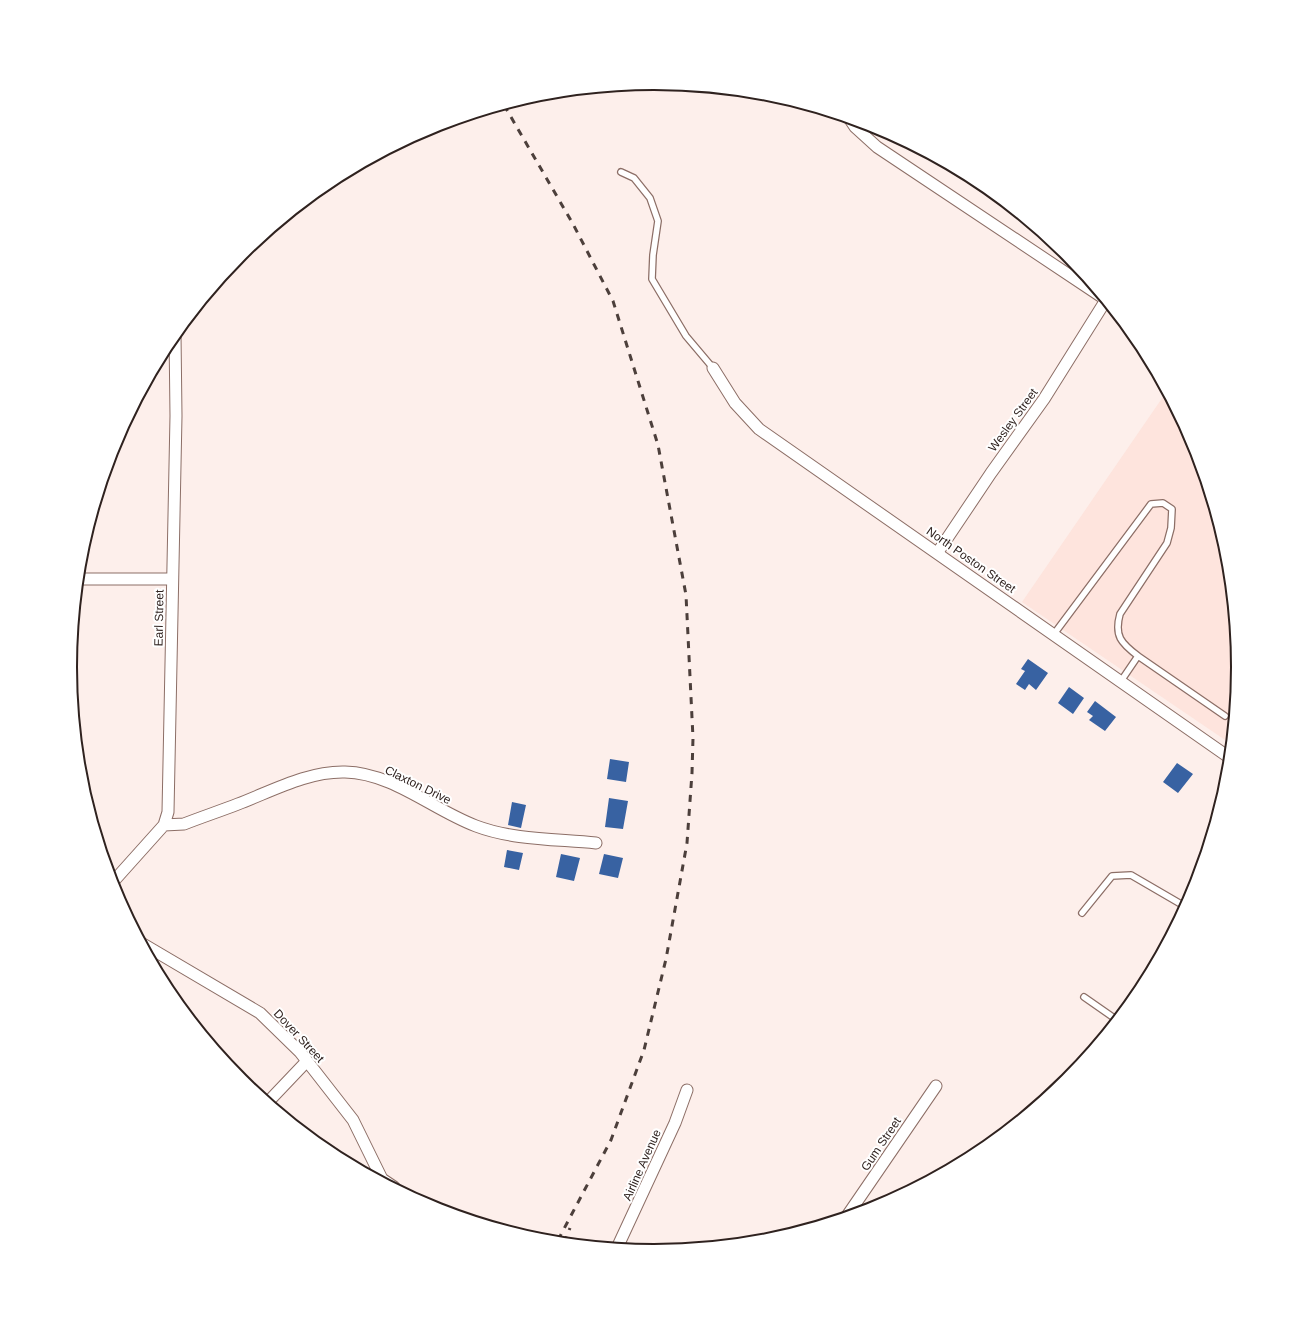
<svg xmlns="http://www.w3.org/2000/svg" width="1309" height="1334" font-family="Helvetica,sans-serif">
	<rect width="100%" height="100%" fill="#fdefeb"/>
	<path fill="#fee4dd" d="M1167 391 1195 444 1228 553 1239 667 1231 744 1022 602Z"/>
	<path fill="#3862a2" d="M1028 659 1048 673 1036 690 1029 684 1025 690 1016 684 1025 671 1021 669Z
		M1069 687 1084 698 1073 714 1058 703Z
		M1095 701 1116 717 1105 731 1089 720 1093 716 1087 712Z
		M610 759 629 762 626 782 607 779Z
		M1177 763 1193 774 1178 793 1163 782Z
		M609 798 628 801 623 829 605 827Z
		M512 802 526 805 521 828 508 825Z
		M507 850 523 853 519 870 504 867Z
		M561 854 580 858 574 881 556 877Z
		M604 854 623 858 618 878 599 874Z"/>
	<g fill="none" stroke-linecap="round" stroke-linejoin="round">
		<g stroke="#8c6e66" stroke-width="8">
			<path id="service" d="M621 172 634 178 650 198 658 221 653 255 652 279 686 336 713 368
				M1054 634 1151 504 1163 503 1172 509 1171 528 1167 543 1120 614C1114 636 1121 643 1138 656L1121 681
				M1138 656 1225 716
				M1082 913 1112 876 1131 875 1186 907
				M1084 997 1117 1020"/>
		</g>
		<g stroke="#8c6e66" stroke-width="13">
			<path id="minor" d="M849 118 855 127 877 147 1105 299
				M713 368 735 403 759 429 1230 758
				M938 552 991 473 1044 399 1106 300
				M79 579H172
				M164 825 184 824C202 817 220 811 238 804 272 791 308 771 345 772 393 773 433 810 476 826 513 840 556 839 596 843
				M112 883 164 825 168 812 176 416 175 334
				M143 944 260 1013 300 1052 353 1120 382 1179 394 1187
				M268 1102 307 1061
				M847 1216 936 1086
				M617 1248 675 1123 687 1090"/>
		</g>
		<use href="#service" stroke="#fff" stroke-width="5.5"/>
		<use href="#minor" stroke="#fff" stroke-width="11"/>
		<path stroke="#4c3f3b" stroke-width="3" stroke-dasharray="7 7" stroke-linecap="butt" d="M504 105 573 224 613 301 658 445 686 595 693 738 692 773 687 843 666 959 644 1050 611 1140 557 1242
			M564 1243 570 1228"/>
	</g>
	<g text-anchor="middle" stroke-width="4" stroke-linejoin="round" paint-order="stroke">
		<g font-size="12" fill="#2f221f" stroke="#fff">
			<text transform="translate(1013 420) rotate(-54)" y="4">Wesley Street</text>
			<text transform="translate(971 560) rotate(35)" y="4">North Poston Street</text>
			<text transform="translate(159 618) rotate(-89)" y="4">Earl Street</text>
			<text transform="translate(418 785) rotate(26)" y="4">Claxton Drive</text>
			<text transform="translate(299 1036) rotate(47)" y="4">Dover Street</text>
			<text transform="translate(881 1144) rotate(-56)" y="4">Gum Street</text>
			<text transform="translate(642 1165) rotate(-66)" y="4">Airline Avenue</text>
		</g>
	</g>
	<path d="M0 0H1309V1334H0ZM77 667a577 577 0 1 1 1154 0a577 577 0 1 1-1154 0Z" fill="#fff" fill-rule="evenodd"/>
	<path fill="none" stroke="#2f221f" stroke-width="2" d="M77 667a577 577 0 1 1 1154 0a577 577 0 1 1-1154 0Z"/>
</svg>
